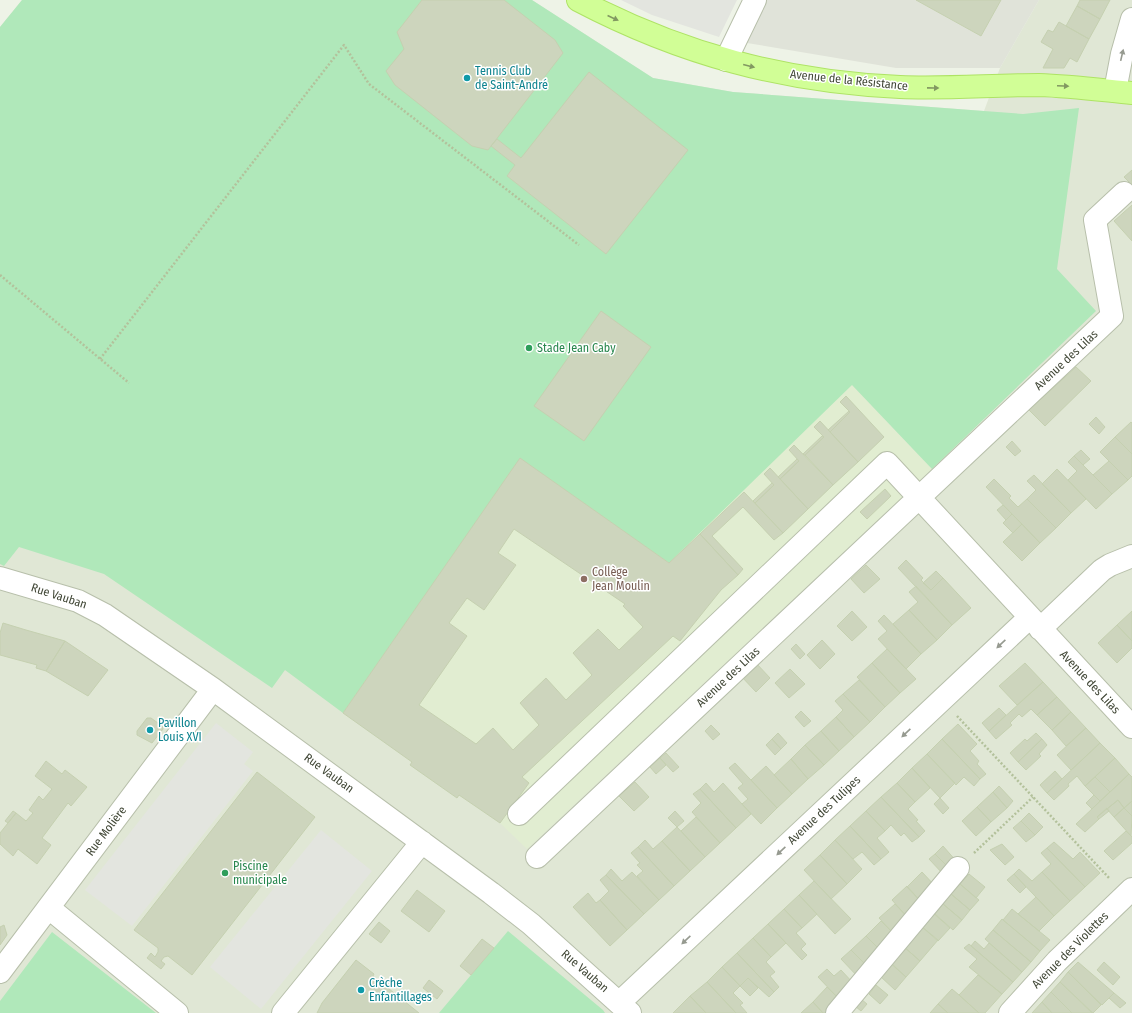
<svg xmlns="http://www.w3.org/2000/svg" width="1132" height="1013" font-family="'Fira Sans Condensed',sans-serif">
	<rect width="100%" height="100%" fill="#eef3e7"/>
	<path fill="#e0e7d5" d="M22 0H532L653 78 733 92 984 111 1000 68 1039 0H1132V1013H0V27Z"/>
	<path fill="#e0e3d9" d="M763 0H1039L1000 68H896L741 42Z"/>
	<path fill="#e1edd1" d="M588 271 852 385 932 469 527 849 500 823 459 795 457 798 410 765 412 762 285 669Z"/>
	<path fill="#b0e8ba" d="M22 0H532L653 78 733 92 984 111 1023 114 1079 108 1057 269 1096 311 932 469 852 385 669 563 520 459 343 713 285 670 272 688 104 574 19 547 4 566 0 564V27Z
		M508 931 603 1010 605 1013H439Z
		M52 932 156 1013H0V1001Z"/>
	<path fill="#e3e5df" d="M621 0H737L719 37 652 15Z
		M216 723 253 752 244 764 253 771 132 926 85 890Z
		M321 830 372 871 261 1009 210 967Z"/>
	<path fill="#cdd5bd" stroke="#c5d0b0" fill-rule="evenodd" d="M422 0H504L555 40 563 53 488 150 472 146 395 85 386 71 404 49 397 32Z
		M916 0H1001L981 36Z
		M1080 0H1110L1100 19 1077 6Z
		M1077 6 1100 19 1089 39 1066 26Z
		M1059 22 1089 39 1077 62 1070 58 1064 68H1043L1053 49 1041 42 1048 30 1053 32Z
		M589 72 688 150 606 254 507 176 515 165 491 146 497 139 521 158Z
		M1132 170V185L1124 177Z
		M1132 205V241L1114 221Z
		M601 311 651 347 584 441 534 406Z
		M1076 367 1091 381 1045 426 1029 410Z
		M846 396 884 437 858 462 830 432 850 412 840 402Z
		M849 411 850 412 830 432 828 430Z
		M1096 417 1105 427 1099 434 1089 424Z
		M820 421 858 462 833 485 805 455 824 437 814 427Z
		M1131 422 1132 423V454L1115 437Z
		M822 436 824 437 805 455 803 454Z
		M1115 437 1132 454V476L1128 480 1100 452Z
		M1012 441 1021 451 1015 456 1006 447Z
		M794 445 833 485 808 509 780 479 799 461 789 450Z
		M1081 450 1090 459 1083 465 1074 456Z
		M1074 456 1112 494 1096 509 1068 480 1077 471 1068 462Z
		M520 458 669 563 700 534 738 575 721 590 680 641 673 636 522 777 529 783 500 823 459 795 457 798 410 765 412 762 343 713ZM514 529 625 604 623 606 643 627 619 650 598 629 573 653 592 675 566 700 546 678 520 703 539 725 513 750 493 728 476 744 419 705 467 636 449 623 467 598 484 610 516 565 498 553Z
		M797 459 799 461 780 479 778 477Z
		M1109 461 1128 480 1112 494 1093 475Z
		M770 468 808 509 783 533 755 503 774 485 764 474Z
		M1057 469 1086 499 1071 513 1042 484Z
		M1034 475 1071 513 1056 528 1027 499 1036 490 1027 481Z
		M994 479 1011 496 1009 498 1018 507 1027 499 1056 528 1040 543 986 487Z
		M772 483 774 485 755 503 753 501Z
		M885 489 891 496 867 519 860 512Z
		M744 492 783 533 774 540 743 507 712 536 743 569 738 575 700 534Z
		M1003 505 1012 514 1006 520 997 510Z
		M1012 514 1022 524 1013 533 1003 523Z
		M1022 524 1040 543 1022 561 1003 542Z
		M906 560 923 578 921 580 931 590 943 578 971 608 952 625 898 568Z
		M866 565 880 579 864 593 851 579Z
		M936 571 943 578 931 590 923 583Z
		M916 586 952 625 937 640 909 610 918 602 909 592Z
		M909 610 937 640 921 654 893 624Z
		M852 611 867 627 852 641 837 626Z
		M1132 611V641L1117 625Z
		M884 615 921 654 906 669 878 639 887 631 878 621Z
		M3 623 26 630 65 641 46 671 36 668 37 665 0 655V633Z
		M1117 625 1132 641V648L1117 663 1098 643Z
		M822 640 835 654 820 669 807 655Z
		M65 641 108 670 88 696 46 671Z
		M796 644 805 654 800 659 791 649Z
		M887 649 916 679 900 693 872 663Z
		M756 663 770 678 756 692 741 676Z
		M872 663 900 693 885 707 857 677Z
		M1025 663 1043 682 1017 705 999 686Z
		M790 669 805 684 789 698 775 683Z
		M859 680 885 707 870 722 843 694Z
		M1043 682 1057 697 1037 715 1031 709 1022 717 1019 714 1010 723 1012 725 996 739 989 731Z
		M843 694 870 722 854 737 836 717 843 710 835 701Z
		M1057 697 1071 712 1052 730 1037 715Z
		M999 708 1006 715 989 731 982 723Z
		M801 711 811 721 804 727 795 717Z
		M1071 712 1086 728 1066 746 1052 730Z
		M836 717 854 737 839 751 821 731Z
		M147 718H151L162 726 163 729 152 743 137 735V731Z
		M958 724 977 744 970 751 979 761 977 764 986 774 980 779 942 739Z
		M711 725 720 734 713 740 705 731Z
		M1086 728 1100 743 1071 770 1057 755Z
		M821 731 839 751 824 765 805 745Z
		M778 733 787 743 781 749 772 739Z
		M1036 733 1042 739 1018 762 1010 753 1025 739 1027 741Z
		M772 739 781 749 775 755 766 745Z
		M942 739 980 779 974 786 964 777 956 785 927 754Z
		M1042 739 1047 745 1039 754 1041 756 1026 770 1018 762Z
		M1100 743 1115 758 1085 786 1077 776 1068 784 1069 786 1054 800 1047 793Z
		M805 745 824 765 808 779 791 759Z
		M666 753 679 767 673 772 660 758Z
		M927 754 955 783 940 798 912 768Z
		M660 758 666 765 656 774 650 767Z
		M1115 758 1129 774 1110 792 1095 777Z
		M791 759 808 779 792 794 774 775Z
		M46 761 62 774 65 770 87 787 71 806 68 803 42 838 51 845 37 864 18 849 13 856 0 844V833L16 813 26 821 33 813 29 810 39 796 43 800 52 789 35 776Z
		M735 763 777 808 761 824 742 804 748 799 738 788 743 784 729 768Z
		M766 766 792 794 777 808 751 780Z
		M912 768 930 788 915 802 897 783Z
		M1055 771 1062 779 1047 793 1040 785Z
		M257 772 315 817 192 975 168 956 164 957 161 961 165 964 161 969 147 958 151 953 155 957 158 952V948L134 930Z
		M1129 774 1132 777V801L1124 808 1118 800 1097 817 1099 819 1085 832 1076 824Z
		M1095 777 1110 792 1100 801 1085 786Z
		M635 782 649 797 634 811 619 796Z
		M706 783 714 792 723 783 751 814 736 828 700 789Z
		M897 783 915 802 908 809 918 820 916 821 925 831 919 837 881 797Z
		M999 786 1013 801 1007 808 993 792Z
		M700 789 736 828 720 843 692 812 701 803 693 794Z
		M993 792 1007 808 991 822 977 807Z
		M1094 795 1100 801 1092 809 1086 803Z
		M881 797 919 837 912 842 904 833 901 836 891 825 885 831 866 811Z
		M940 798 949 808 943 814 934 804Z
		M1118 800 1124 808 1114 817 1107 809Z
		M1132 801V816L1124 808Z
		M977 807 991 822 976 836 962 821Z
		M1107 808 1109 811 1099 819 1097 817Z
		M1124 808 1132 816 1131 836 1114 817Z
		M13 811 16 813 8 823 5 821Z
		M675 811 684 821 677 827 668 818Z
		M866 811 885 831 877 838 889 852 881 859 850 826Z
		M1029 813 1043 827 1035 835 1021 821Z
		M696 817 720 843 705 857 681 831Z
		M1021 821 1035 835 1026 842 1013 828Z
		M850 826 881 859 874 865 862 852 853 859 835 840Z
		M677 827 705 857 690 871 662 841Z
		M1126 831 1132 837V843L1113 860 1104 851Z
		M645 840 653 849 662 841 690 871 674 886 638 847Z
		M835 840 862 869 847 884 820 855Z
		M1054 842 1073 859 1080 852 1100 873 1085 887 1047 848Z
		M1002 844 1014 857 1005 865 990 850Z
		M943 846 957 862 950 869 935 854Z
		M638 847 674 886 659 900 637 876 643 871 637 865 640 863 631 853Z
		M1047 848 1085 887 1070 901 1042 872 1051 864 1041 853Z
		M935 854 950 869 944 875 929 859Z
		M820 855 847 884 831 899 804 870Z
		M611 869 622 881 632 872 659 900 644 914 606 875Z
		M1019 869 1032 881 1042 872 1070 901 1054 916 1014 874Z
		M922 872 936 887 922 903 907 887Z
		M969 874 985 887 976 898 960 884Z
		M1014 874 1026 887 1020 893 1007 880Z
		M606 875 644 914 627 930 600 900 609 891 600 880Z
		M814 881 851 919 835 934 799 895Z
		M960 884 979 900 970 910 951 894Z
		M907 886 922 903 909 919 892 900Z
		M417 890 445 911 429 932 401 911Z
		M588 893 596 903 600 900 627 930 610 946 573 907Z
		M951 894 970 910 962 920 943 904Z
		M799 895 817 914 802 928 784 909Z
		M1036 897 1054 916 1039 931 1018 914Z
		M895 904 909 919 895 935 879 918Z
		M943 904 962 920 953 930 935 914Z
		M784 909 802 928 796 933 806 944 801 949 807 955 802 960 768 924Z
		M1012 909 1050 940 1040 951 1003 920Z
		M932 912 950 928 938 941 921 926Z
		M1002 919 1040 951 1031 962 993 930Z
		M881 921 895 935 881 951 866 936Z
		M379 922 390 931 381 943 369 934Z
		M768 924 786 943 771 957 753 938Z
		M4 925 7 935 0 945V927Z
		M921 926 938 940 920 961 903 946Z
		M993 930 1031 962 1022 972 985 939Z
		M866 936 881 951 868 967 851 950Z
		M753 938 771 957 766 962 775 972 770 976 779 987 774 992 737 953Z
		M482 939 494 948 471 975 460 966Z
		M975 941 984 949 989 943 1022 972 1013 982 971 946Z
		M969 944 1013 982 1002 994 969 967 977 959 964 948Z
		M903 946 920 961 906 977 889 962Z
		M851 950 868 967 859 978 841 959Z
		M737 953 774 992 769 997 748 978 740 986 722 967Z
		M356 960 374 974 373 976 419 1013H317L322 1003Z
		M1078 962 1114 993 1102 1005 1068 972Z
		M1104 962 1120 977 1113 985 1097 970Z
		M891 963 906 977 895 990 880 976Z
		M722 967 740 986 733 993 743 1003 740 1005 747 1013H736L707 982Z
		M827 969 834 976 841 970 854 984 840 1000 818 977Z
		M1068 972 1101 1005 1093 1013 1060 982Z
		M978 975 1002 994 985 1013H979L959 995Z
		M748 978 758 988 750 996 740 986Z
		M429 980 443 991 437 999 423 988Z
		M707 982 736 1013H706L690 996Z
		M1060 982 1092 1013H1072L1051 992Z
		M876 985 888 995 880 1004 869 994Z
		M827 987 840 1000 829 1013H823L813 1002Z
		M952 989 959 995 979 1013H948L938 1004Z
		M1051 992 1072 1013H1052L1042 1002Z
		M1114 993 1126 1003 1120 1008 1109 998Z
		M690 996 706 1013H673Z
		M861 999 867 1004 861 1011 855 1006Z
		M813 1002 823 1013H801Z
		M1042 1002 1052 1013H1032Z
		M938 1004 948 1013H930Z"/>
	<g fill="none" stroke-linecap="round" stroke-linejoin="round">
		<g stroke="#b7bfaa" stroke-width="24">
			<path id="minor" d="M726 60 755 0
				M1115 91 1122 54 1132 19
				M0 578 78 601 105 615 213 689 491 893 531 924 630 1013
				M1040 629 1102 570 1110 565 1132 556
				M519 814 887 463 1132 727
				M537 857 1112 316 1095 220 1124 193
				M49 908 177 1013
				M0 972 213 689
				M620 1002 1029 618
				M283 1013 422 842
				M837 1013 958 868
				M1010 1013 1057 961 1132 889"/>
		</g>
		<g stroke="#aee365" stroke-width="24">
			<path id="major" d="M578 0C681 54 784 82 900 87 946 89 992 85 1039 85 1070 86 1101 90 1132 93"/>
		</g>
		<path stroke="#b3c19b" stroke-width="2.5" stroke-dasharray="2 2" stroke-linecap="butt" d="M0 275 129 383
			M100 359 344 45 369 84 579 245
			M957 716 1110 879
			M974 853 1033 797"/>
		<use href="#minor" stroke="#fff" stroke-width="22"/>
		<use href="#major" stroke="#d1fe96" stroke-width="22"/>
	</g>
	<defs><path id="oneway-solid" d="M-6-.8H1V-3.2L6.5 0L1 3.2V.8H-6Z"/></defs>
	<g fill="#829961">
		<use href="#oneway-solid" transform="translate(613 18) rotate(25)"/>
		<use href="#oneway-solid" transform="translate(749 66) rotate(14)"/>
		<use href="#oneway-solid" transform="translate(1063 86) rotate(3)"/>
		<use href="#oneway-solid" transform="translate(933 88) rotate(1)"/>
	</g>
	<g fill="#969a90">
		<use href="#oneway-solid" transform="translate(1122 55) rotate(-77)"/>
		<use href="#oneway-solid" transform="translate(1001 644) rotate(137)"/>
		<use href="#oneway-solid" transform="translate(906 733) rotate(137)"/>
		<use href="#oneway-solid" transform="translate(781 851) rotate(137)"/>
		<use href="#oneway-solid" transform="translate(686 940) rotate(137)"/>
	</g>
	<g fill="#0f9aa8" stroke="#fff" stroke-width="1.5">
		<circle cx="467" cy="78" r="4"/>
		<circle cx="150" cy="730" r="4"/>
		<circle cx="361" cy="990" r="4"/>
	</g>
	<g fill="#2e9e5b" stroke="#fff" stroke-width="1.5">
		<circle cx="529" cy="348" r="4"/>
		<circle cx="225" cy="873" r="4"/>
	</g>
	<circle fill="#8d6e63" stroke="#fff" stroke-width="1.5" cx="584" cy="579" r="4"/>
	<g text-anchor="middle" stroke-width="3" stroke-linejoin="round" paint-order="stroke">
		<g font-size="12" fill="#0d838f" stroke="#fff" text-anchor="start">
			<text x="475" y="75">Tennis Club<tspan x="475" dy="14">de Saint-André</tspan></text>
			<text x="158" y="727">Pavillon<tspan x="158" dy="14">Louis XVI</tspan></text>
			<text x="369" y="987">Crèche<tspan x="369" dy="14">Enfantillages</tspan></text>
		</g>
		<g font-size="12" fill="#414736" stroke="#fff">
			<text transform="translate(849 80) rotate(6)" y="4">Avenue de la Résistance</text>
			<text transform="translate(1066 360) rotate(-43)" y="4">Avenue des Lilas</text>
			<text transform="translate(59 596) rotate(18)" y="4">Rue Vauban</text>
			<text transform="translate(728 677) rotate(-43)" y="4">Avenue des Lilas</text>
			<text transform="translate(1090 682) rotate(47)" y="4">Avenue des Lilas</text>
			<text transform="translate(329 773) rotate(36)" y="4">Rue Vauban</text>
			<text transform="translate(824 810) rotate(-43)" y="4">Avenue des Tulipes</text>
			<text transform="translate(106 831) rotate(-53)" y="4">Rue Molière</text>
			<text transform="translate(1070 950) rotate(-45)" y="4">Avenue des Violettes</text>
			<text transform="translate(585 971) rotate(41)" y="4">Rue Vauban</text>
		</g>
		<g font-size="12" fill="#27864d" stroke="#fff" text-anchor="start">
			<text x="537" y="352">Stade Jean Caby</text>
			<text x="233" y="870">Piscine<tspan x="233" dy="14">municipale</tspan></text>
		</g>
		<g font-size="12" fill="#785e54" stroke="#fff" text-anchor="start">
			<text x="592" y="576">Collège<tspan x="592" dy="14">Jean Moulin</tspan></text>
		</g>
	</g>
</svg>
